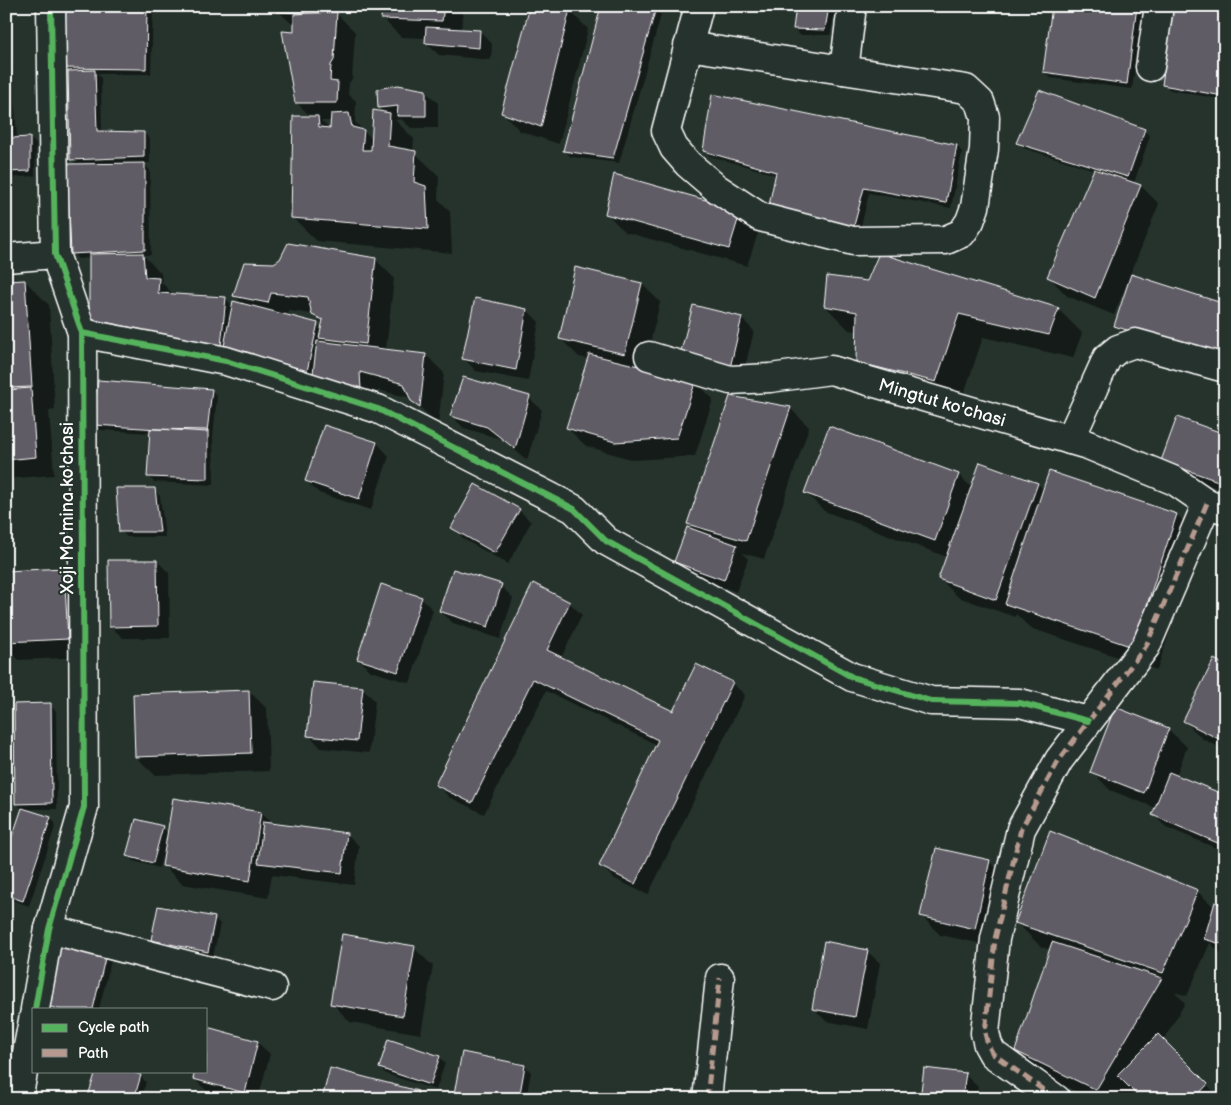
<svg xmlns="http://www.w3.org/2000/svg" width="1231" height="1105" font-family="'Balsamiq Sans',sans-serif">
	<rect width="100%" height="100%" fill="#26332d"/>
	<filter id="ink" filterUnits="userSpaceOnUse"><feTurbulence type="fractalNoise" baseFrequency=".02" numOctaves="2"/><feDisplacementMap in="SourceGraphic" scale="10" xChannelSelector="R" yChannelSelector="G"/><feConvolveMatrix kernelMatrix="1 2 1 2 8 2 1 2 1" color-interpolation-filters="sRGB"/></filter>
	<g filter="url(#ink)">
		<path fill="#0007" fill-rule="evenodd" d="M6 6H9L17 139 30 138 36 144 35 176 6 178Z
			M62 6H153L151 74H97L101 78 102 132 144 133 150 139V163H143L150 170 151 255H143L161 273 162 283 175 296 226 299 233 306H245L235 296 274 265 375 259 394 278 386 350 426 355 444 373 438 425 411 398 378 390 379 408 108 337 90 318V258L78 259 72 253 77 165 71 159 69 74 61 68ZM289 311 313 314 323 324 322 329 317 324 288 317Z
			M279 6H318L317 14H337L355 32 352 79 349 83 348 94 356 101 355 122 373 140 385 114 379 107 425 91 438 103V128H411L401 119 395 120 414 139 413 151 439 176 438 199 450 211 452 253 317 241 292 217 311 117 296 102 295 24 291 23 278 11ZM321 121H332V131L326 125Z
			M383 6H464L461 30 480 31 492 44 491 60 439 55 426 43 427 38 401 37 382 18Z
			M602 6H646L655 9 661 15 619 163 571 157 565 151Z
			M797 6H836L830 35H800L794 29Z
			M1053 6H1144L1132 89 1050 78 1044 72Z
			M1225 6V100L1170 90 1164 84Z
			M569 10 588 29 559 144 520 131 502 112Z
			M1144 130 1150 136 1134 183 1141 186 1159 204 1130 275 1225 305V373L1134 344 1116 325 1131 279 1129 278 1114 315 1067 296 1049 277 1095 170 1023 148 1018 143Z
			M957 146 962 152 951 208 869 193 858 239 776 175 710 156 704 150Z
			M740 212 759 230 747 266 625 232 606 213Z
			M25 281 49 305 55 410 49 411 54 475 6 479V283Z
			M642 284 660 302 644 369 695 381 713 399 695 456 634 460 586 446 567 428 589 359 579 357 560 338Z
			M475 300 527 310 539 322 528 381 476 371 464 359Z
			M825 306 1058 309 1082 333 1073 358 983 337 960 406 882 385 858 361V331L849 330Z
			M742 319 754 331 742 379 682 354Z
			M211 390 217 396 213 437 214 485 154 482 149 477 151 433 101 430 95 425Z
			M730 397 791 409 809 427 764 559 742 553 748 559 736 592 688 574 675 562 696 531 688 524Z
			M529 398 542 410 527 460 501 439 464 428 451 416Z
			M1225 435V491L1175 473 1163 461Z
			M377 443 389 456 371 510 319 493 306 481Z
			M1050 472 1177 515 1201 539 1157 670 1030 628 1016 614 1015 617 958 597 939 578 947 557 824 511 806 493 959 475 972 488 1038 484 1044 490Z
			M154 490 160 496 165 537H127L121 531Z
			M519 510 531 522 508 564 465 540 452 528Z
			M157 561 169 573 170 638H123L110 626Z
			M64 569 82 587 86 657 19 660 6 647V572Z
			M501 586 513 598 500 639 453 623 440 611Z
			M421 598 433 610 410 683 371 671 358 659Z
			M570 603 582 615 561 658 673 713 732 683 745 695 648 895 613 878 601 866 657 745 546 691 484 814 449 797 437 785Z
			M1225 666V750L1203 739 1184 721Z
			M362 688 375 701 369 753 321 748 309 735Z
			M249 691 267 709 269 771 155 775 136 757Z
			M50 705 56 711 57 809H24L50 818 56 824 29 906 6 898V859L23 810 16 803Z
			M1168 729 1187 747 1176 776 1225 797V852L1166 827 1153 815 1156 808 1110 790 1092 771Z
			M261 813 272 824 347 834 359 846 354 885 272 875 268 898 182 884 164 866 167 845H165L159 868 133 861 127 855 162 828 169 834Z
			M937 850 990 862 1008 880 993 946 940 935 922 916Z
			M1197 891 1215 908 1225 906V957L1210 943 1187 996 1175 992 1185 1003 1163 1041 1221 1099H1142L1134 1090 1129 1099H1091L1040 1074 1016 1050 1051 950 1041 947 1017 923Z
			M6 911 13 917 6 944Z
			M214 918 220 924 213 957 158 946 152 940Z
			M414 948 433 966 421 1034 350 1022 332 1003Z
			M867 951 880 963 868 1029 826 1021 814 1009Z
			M105 955 111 961 99 1009H49L45 1005Z
			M208 1028 257 1042 270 1054 258 1099H235L207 1091 194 1079 206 1071Z
			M463 1054 525 1066 531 1072 526 1099H454Z
			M439 1057 445 1063 436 1090 386 1074 380 1068Z
			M331 1069 418 1093 424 1099H323Z
			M965 1075 978 1087 976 1099H921Z
			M140 1076 146 1082 141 1099H89Z"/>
		<path fill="#5f5b65" stroke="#fff" d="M61 6H147L146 69 59 68Z
			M278 6H305L304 13 277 12Z
			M382 6H444L442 21 381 19Z
			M530 6H555L570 9 541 127 501 113Z
			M601 6 656 8 613 158 563 151Z
			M796 6H829L825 30 793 29Z
			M1052 6H1137L1127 84 1043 72Z
			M1173 6H1225L1223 96 1162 85Z
			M337 12 334 60 331 65 330 81 338 82 337 103H295L282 31 294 32V14Z
			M426 27 480 30 479 48 425 43Z
			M6 50 12 138 30 137V171L6 172Z
			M95 70 97 131 144 132V157L70 160 68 71Z
			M398 85 426 90V116H397L398 106 378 108 377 89Z
			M1039 90 1145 129 1128 177 1016 143Z
			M712 94 957 145 946 203 864 188 852 233 767 215 776 172 703 151Z
			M373 110 390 113 388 146 416 151 414 182 426 186 428 229 291 218 293 116H318L319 127 330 128 331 114 349 113 352 127 364 130 362 150H371Z
			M145 163V250L71 254 67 164Z
			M1094 169 1141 185 1095 298 1047 277Z
			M614 174 741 210 729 249 605 214Z
			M288 243 376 258 366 344 319 338 323 320 312 315 308 297 271 293 268 303 233 296 244 262 274 263 280 259Z
			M143 253 145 277 159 278 158 293 226 297 221 346 89 319V254Z
			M879 253 1059 308 1049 335 959 314 936 382 856 362 857 312 824 306 827 276 867 281Z
			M575 267 642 283 625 354 559 339Z
			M1131 274 1225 304V349L1221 360 1114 326Z
			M25 280 32 387 6 388V281Z
			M475 298 527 309 516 370 462 359Z
			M233 301 318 323 307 371 224 346Z
			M693 305 742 317 730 368 680 355Z
			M317 341 426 354 420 407 411 401 404 384 360 372 361 390 312 381Z
			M589 354 696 380 677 438 615 442 566 428Z
			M463 377 530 396 515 449 487 427 450 416Z
			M98 380 212 389 207 432 94 425Z
			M31 388 36 457 6 460V390Z
			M730 396 791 407 746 541 687 524Z
			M1177 417 1225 434V461L1218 481 1161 461Z
			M324 425 377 442 359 499 305 481Z
			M829 426 959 474 935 541 804 493Z
			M150 429 208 430V479L147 477Z
			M980 462 1038 483 996 600 938 579Z
			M1049 471 1177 514 1133 647 1005 604Z
			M475 484 520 509 495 553 451 528Z
			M116 488H155L160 532H119Z
			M687 527 737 545 724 580 674 562Z
			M108 560H157L158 626 109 627Z
			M64 568 68 639 6 642V571Z
			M453 569 502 584 488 627 439 611Z
			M533 583 570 602 547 650 673 711 696 664 733 682 635 884 599 866 658 740 533 679 472 803 435 785Z
			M381 584 422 597 398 672 357 659Z
			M1214 659 1225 665V742L1183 721Z
			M313 682 363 687 357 741 307 736Z
			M249 690 251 753 135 757 133 694Z
			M51 703 52 803 15 804 14 704Z
			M1115 707 1169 728 1144 793 1090 772Z
			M1169 772 1225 795V832L1220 844 1152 815Z
			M173 798 261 812 250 881 162 866Z
			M22 808 51 817 23 901 6 895V855Z
			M136 819 163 826 153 863 126 856Z
			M263 822 347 833 342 873 258 863Z
			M1050 831 1198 890 1163 973 1015 923Z
			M936 848 990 860 975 929 920 916Z
			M1215 902 1225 905V945L1204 939Z
			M158 906 215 917 208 952 151 940Z
			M342 934 415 946 403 1016 330 1004Z
			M824 941 868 950 855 1017 812 1009Z
			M1052 942 1162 978 1096 1090 1015 1051Z
			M59 943 106 954 93 1009H59L43 1005Z
			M207 1027 258 1041 245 1093 193 1079 195 1071H206Z
			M1158 1034 1208 1084 1194 1099H1141L1117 1075Z
			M388 1039 440 1056 430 1085 379 1068Z
			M462 1052 525 1065 519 1099H453Z
			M330 1068 418 1091 417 1099H322Z
			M924 1068 966 1073 962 1099H920Z
			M96 1071H129L141 1075 134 1099H87Z
			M715 1094 769 1099H714Z"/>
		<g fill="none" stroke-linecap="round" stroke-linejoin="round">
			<g stroke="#fff" stroke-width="31">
				<g id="minor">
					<path d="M688 46 966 89 980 102 985 117 984 149 975 207 970 221 962 233 946 240 853 241 760 217 716 188 688 164 674 148 666 131 699 6"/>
					<path d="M1150 67 1159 6"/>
					<path d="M844 70 852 6"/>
					<path d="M6 258 55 254"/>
					<path d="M82 333 226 361 378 409 574 509 606 541 852 677 931 701 1020 703 1088 721"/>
					<path id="s1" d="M649 356 730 380 770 378 831 370 1088 445 1175 481 1207 503 1223 509"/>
					<path d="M1070 440 1107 358 1118 349 1135 343 1225 368"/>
					<path d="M49 929 272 987"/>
					<path d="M35 1009 49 929 84 807 82 333 55 254 51 6"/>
					<path d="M18 1099 34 1015"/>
					<path d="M707 1099 720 978"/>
					<path d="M1056 1099 993 1054 988 1045 985 1033 995 939 1021 829 1059 760 1146 646 1207 503"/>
				</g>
			</g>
			<use href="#minor" stroke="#26332d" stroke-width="28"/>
			<path stroke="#b69a8f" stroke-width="5" stroke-dasharray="10 5" stroke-linecap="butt" d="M707 1099 720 978
				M1056 1099 993 1054 988 1045 985 1033 995 939 1021 829 1059 760 1146 646 1207 503"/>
			<g stroke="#26332d" stroke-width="9">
				<path id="cycleway" d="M82 333 226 361 378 409 574 509 606 541 852 677 931 701 1020 703 1088 721
					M35 1009 49 929 84 807 82 333 55 254 51 6"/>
			</g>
			<use href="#cycleway" stroke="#56b35d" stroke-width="6"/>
		</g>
	</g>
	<g text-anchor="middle" stroke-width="4" stroke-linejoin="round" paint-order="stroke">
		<g font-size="18" fill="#fff" stroke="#26332d">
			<text dy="6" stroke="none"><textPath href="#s1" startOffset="302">Mingtut ko'chasi</textPath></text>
			<text transform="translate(67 508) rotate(-90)" y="6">Xoji Mo'mina ko'chasi</text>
		</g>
	</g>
	<rect width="1231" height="1105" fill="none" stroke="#26332d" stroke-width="25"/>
	<rect x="12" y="12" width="1206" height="1080" fill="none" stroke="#fff" stroke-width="2" filter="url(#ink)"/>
	<rect x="32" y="1008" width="175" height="65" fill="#26332d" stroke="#7d8581"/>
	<rect x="42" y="1024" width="25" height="8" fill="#56b35d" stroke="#7d8581"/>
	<text x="78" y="1032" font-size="15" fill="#ffffff">Cycle path</text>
	<rect x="42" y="1049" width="25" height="8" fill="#b69a8f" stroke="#7d8581"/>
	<text x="78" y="1058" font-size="15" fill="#ffffff">Path</text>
</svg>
